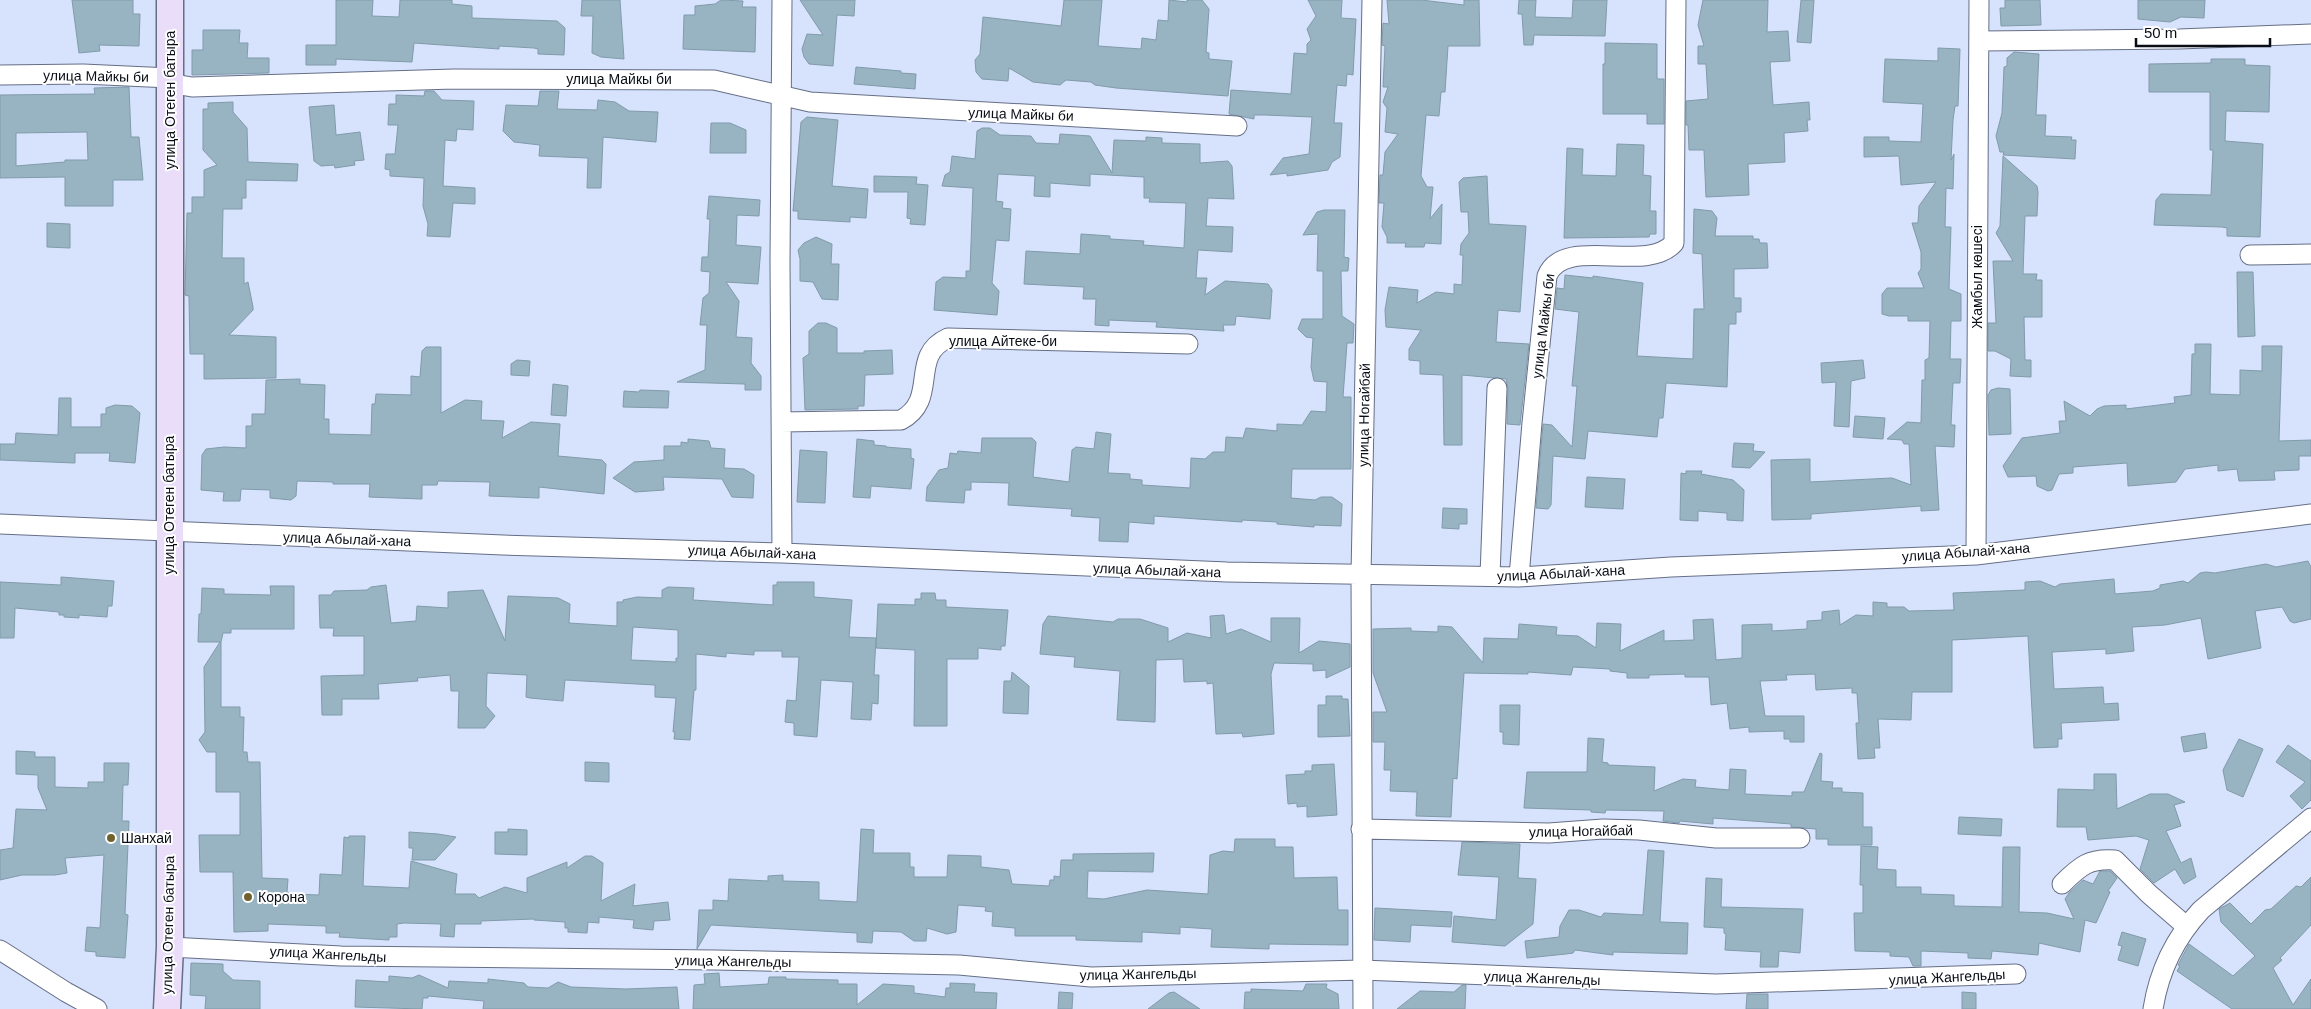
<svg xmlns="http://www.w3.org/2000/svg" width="2311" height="1009" font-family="Arial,sans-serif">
	<rect width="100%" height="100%" fill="#d7e2fc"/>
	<path fill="#98b4c3" stroke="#809baa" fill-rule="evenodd" d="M72 0H133V14H140L139 46 99 45 100 51 79 53Z
		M336 0H373L372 16 399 17 400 0H452V4L472 6V18L557 21 565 28 564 55 538 54V49L534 48 499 46V49L414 43 412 62 336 59V65H306V45H336Z
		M582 0H620L624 59 601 57 592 53 593 16H581Z
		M721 0 743 1 742 7H756L755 52 683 49 684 15H695V6L715 4Z
		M800 0H855L854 16 837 15 833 66 809 64 804 57 802 49 807 34 823 35Z
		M1064 0H1102L1098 46 1141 49 1142 38 1156 40 1158 20 1168 21 1169 0 1187 2V0H1202L1209 9 1206 52 1209 53V59L1232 61 1228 96 1116 88 1095 85 1091 82 1066 80 1060 85 1033 82 1009 68 1008 81 982 79 976 72 975 60 980 54 983 17 1061 26Z
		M1308 0H1342L1341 18 1356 19 1353 75 1347 74 1346 86 1337 85 1334 123H1342L1340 157 1332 162 1328 170 1287 176V173L1270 175 1283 158 1309 154 1312 117 1265 115H1254V119L1229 114 1231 90 1291 94 1294 53 1307 54V44L1311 40 1307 29 1316 16Z
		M1387 0H1421L1464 5V0H1479L1480 46H1448L1445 92H1441L1439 116 1426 115 1421 176 1427 187H1433L1430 219 1442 204 1441 244 1425 243 1424 247H1405L1406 243H1387V237L1382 227 1384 203H1379L1380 175H1383L1385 152 1398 134 1385 132 1387 108 1383 102 1388 87H1383L1385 46 1382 45 1383 23 1389 24Z
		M1519 0H1536L1535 17 1572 18 1573 0H1607L1605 36 1534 35 1533 45H1524L1522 14H1518Z
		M1703 0H1768L1767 32 1788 31 1790 61 1770 62 1773 105 1809 102 1810 120H1807L1808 131 1784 133 1785 162 1748 164 1749 195 1706 197 1704 150H1689L1688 125H1686V101L1708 99 1706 64H1698V46H1704L1698 25Z
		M1801 0H1814L1811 43 1797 42Z
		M2005 0H2040L2041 25 2001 26 2000 8H2005Z
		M2138 0H2205L2204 18 2181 17 2170 22 2138 19Z
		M203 30H240L239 43H248L247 58H269V73L192 75V50H203Z
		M1605 43 1657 44V79H1664V124H1647V114H1603V64H1605Z
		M1938 48 1960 49 1958 106H1955L1953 120 1951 160 1954 154 1953 189 1946 188 1945 227H1951L1949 289 1961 294V321H1951L1950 359H1961L1960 383H1953L1951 425H1955L1954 447 1935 446 1939 510 1921 511V506L1811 514V519L1772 520 1771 460 1810 459V482L1892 478 1911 485 1909 444H1904L1902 440 1887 439 1907 422 1921 423 1922 380H1925V360L1929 358 1930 321H1908V316H1889L1882 314V294L1887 288H1924L1918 273 1921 269V252L1912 223H1918L1919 206 1936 182 1901 185 1899 156 1864 157V137H1889V141L1921 142 1923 104 1883 102 1885 59 1938 61Z
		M2014 52 2039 54 2036 115H2046L2045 136 2072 137 2071 140H2076L2075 159 2003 155 2004 152H2000L1996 136 2002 113 2004 67 2007 66V58Z
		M2211 59H2245V65L2270 66 2269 112 2226 111 2225 141 2263 144 2260 237 2227 236V228L2222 227 2154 225 2156 200 2161 194 2211 195 2213 150H2210V92H2149V64L2211 63Z
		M856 67 901 71V73L916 74 915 89 854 84Z
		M129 87 131 137H139L143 180H113V206H65V177L0 178V95L95 94 94 88ZM87 132 88 160H65V162L16 166V133Z
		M425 91H434L442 100 474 101 473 130 457 129 456 141 445 140 443 186 475 188V204L453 203 450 237 427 236 428 224 423 206 424 178 390 176V170L385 169 386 154H395L398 125H388L389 104H396V95L424 96Z
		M540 91H559L557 109 597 110 598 100 615 102 629 111 658 112 656 142 603 137 601 188H587L588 158 539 156 540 145 514 142 503 131 506 105 538 106Z
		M233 102V112L247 128 248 162 298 164 297 181 246 180V198H242V209H223L222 258H244V284L248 282 253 307V310L229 335 276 337V378L204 379V354H190L189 296 185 295 187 213H192V197H204V170L217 165 203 150V109H208V103Z
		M334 105 336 135 360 132 364 160 354 161 355 165 335 168 334 165 321 166 314 161 309 107Z
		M807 117 838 120 832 186 868 189 866 218 850 217V222L798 219V211H793L801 122Z
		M711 123H730L746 130V153H710Z
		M982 128H990L1000 135 1031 136 1036 143 1059 144 1060 134 1090 136 1112 173 1114 140 1146 141V137L1162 138V143L1200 144V163L1228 161 1232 166 1234 199 1208 198 1206 226 1233 227 1232 252 1198 250 1196 278H1207L1205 295 1225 281 1268 284 1272 290 1270 319 1236 316 1235 325H1223L1224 331 1156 327 1157 322 1130 321 1109 320V326L1095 325 1096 299H1083L1084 287 1024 284 1026 251 1080 254 1081 234 1110 236V239L1144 241 1143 245 1184 248 1186 203 1149 202 1150 198H1144V177L1090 174V186L1050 183V197L1034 196 1035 176 998 174 996 201 1003 202 1002 208 1011 209 1009 241 996 240 992 283 999 291 997 315 934 310 936 282 943 277 966 278V271H970L973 188 942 186 945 175 950 172 952 156 975 159 977 131Z
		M1617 144 1644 145 1643 175 1651 176 1650 211H1656V234H1650L1649 237 1564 238 1567 148 1583 149 1582 175 1616 176Z
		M2003 156 2037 186 2038 192 2037 216H2025L2023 274H2037L2036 280H2042V317H2024L2025 360H2031V377L2010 376 2011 359 1995 351H1988V323H1996L1993 261H2013L1996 233 2000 226Z
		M874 176 917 177 916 184 928 185 925 225 910 224 911 219 907 218 908 192H874Z
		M1487 176 1489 224 1526 226 1520 312 1498 310 1496 342 1529 344 1520 425 1507 424 1508 388 1506 379 1462 375V445H1444L1443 375 1420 374V361L1409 360V349L1421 330 1386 327 1385 310 1389 287 1418 290 1417 303 1436 292 1454 294V284L1462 285 1463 255H1460L1461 244 1469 233 1468 212H1461L1459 182 1463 178Z
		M709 196 760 200 759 216 737 215 736 245 761 247 758 284 726 282 739 301 736 337 752 338 751 363 761 376V390H745V384L677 382 705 370 707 325H700L703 298 709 293 710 272 701 271 702 257H708L710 219H707Z
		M1694 209 1712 211 1717 218 1715 236H1753V239H1759L1760 243H1767L1768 268 1734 269V298H1741V312H1736V324H1729L1727 387 1666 383 1663 418H1659L1657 437 1588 431 1585 459 1553 456 1551 505 1548 509 1536 508 1543 424 1552 425 1572 447 1577 386H1572L1579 312 1555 309 1557 288 1564 289 1565 275 1593 278V276L1643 283 1637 356 1693 359 1694 309H1704L1702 254 1693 253Z
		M1324 210H1345L1344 257 1349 258 1348 271H1341L1342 316 1354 324 1353 343H1347L1343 397H1351V469H1292L1291 498 1315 500 1321 497H1332L1342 504 1341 526 1314 525V527L1277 524V522L1242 520V522L1154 516V524L1129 522 1128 542 1099 541 1100 518 1071 516 1072 509 1008 505 1009 483 971 482V490H965L964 503 926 501 927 487 939 470 948 468 950 453 957 454 958 451 981 453 982 438H1032L1036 442 1033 477 1069 482 1072 450 1076 447 1094 449 1096 432 1111 434 1108 473 1130 474V479L1142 480V485L1190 488 1191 458 1205 459 1213 452H1225L1226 437 1243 438 1246 428 1277 431V424L1302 425 1311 411 1326 412 1327 382 1314 381 1311 367 1313 338 1306 337 1298 329 1302 319H1323V271H1317L1318 234 1303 235 1317 212Z
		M47 223 70 224V248L47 247Z
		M816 237 832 244 831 264H839L838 300 822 299 813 282 800 281V259L798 250 804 243Z
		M2237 272H2253L2255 336 2238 337Z
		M818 323H826L837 328V353H864V351L892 350 893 374 865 375 864 406H858V409L805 410 803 358 809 354V331Z
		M2195 344H2211L2210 394 2240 395V370L2262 371V346H2282L2279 441 2311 440V456H2299V470L2274 471 2275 480 2239 481 2237 469 2218 471V465L2185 469 2176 482 2128 486 2127 463 2073 467V473L2059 474 2052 490 2048 491 2037 486 2036 476 2008 477 2003 466 2022 438 2060 433 2059 421H2066L2064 401 2090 416 2097 409 2104 406 2126 405V409L2175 403 2174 397 2191 395 2192 354H2195Z
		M426 347H441V413L465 400 482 401 481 420 504 421 502 438 531 422 560 424 558 456 602 460 606 464 604 494 539 487V498L489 496 490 482 438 481 437 485H422V499L369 497 370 484H333V482L297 481 296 496 291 500 270 498V490L241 489 240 501H223L224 492 201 490 202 455 206 449 224 447 246 448V426H252V414H265L266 380 300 379V384L325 385 324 419H329V434L371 435 372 404H375L376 394 411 395V376L420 377 422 351Z
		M517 360 530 361 529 376 511 375V364Z
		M1863 360 1865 378 1851 381 1849 427 1834 426 1836 382 1822 383 1821 363Z
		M553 384 568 386 566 416 551 415Z
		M1998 388 2010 389 2011 434 1989 435 1988 395 1991 390Z
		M640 390 669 391 668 408 623 407 624 391 639 392Z
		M59 398H71V427H101V414H106V408L115 405 132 406 140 413 135 463 109 461 110 453H75V463L0 460V444H15L16 433 58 435Z
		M1855 416 1885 418 1883 439 1853 437Z
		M688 439 709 441 711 448 725 449 724 468 744 469 754 475 753 498 732 497 722 479 663 477 664 490 635 492 613 478 634 462 664 460V446H681V442L688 443Z
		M857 439 874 441V445L886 446V447L911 449V458L914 459 911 489 871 486 870 498 853 497Z
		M1734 443 1754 444 1753 451 1765 452 1750 468 1732 467Z
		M800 450 827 452 825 503 797 502Z
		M1686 471H1702L1701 474 1733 480 1744 490 1743 521 1727 520V513L1698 511V521L1680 520 1681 473 1686 474Z
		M1587 477 1625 479 1623 509 1585 507Z
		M1443 508 1467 509V524H1459V529L1442 528Z
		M2308 561 2311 567V619L2294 623 2290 621 2282 607 2255 611 2261 648 2208 659 2201 618 2165 625 2132 627 2134 651 2106 654V649L2052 652 2054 689 2103 687 2104 704 2118 703 2119 720 2061 723 2062 739H2058V747L2034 748 2028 636 1952 640V692H1912L1911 720 1878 719 1880 748H1874L1875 758 1858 759 1856 723H1859L1857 693H1852V688L1816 690 1815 674 1786 675 1787 680 1760 681 1765 716H1804V742H1790V739H1784V731L1749 732V727L1730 729 1727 703 1711 705 1709 677H1685V674L1649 675V678H1627V673L1610 671V669L1573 667 1571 675 1528 672V674L1464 673 1457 779 1453 778 1451 817 1416 816 1417 792 1390 791 1391 770H1384L1385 742H1373V712H1387L1373 673V629L1411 628V631L1438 632V626L1452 627 1483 663 1484 638 1518 639 1519 624 1557 627 1556 635 1578 636 1596 648 1597 623 1621 624 1620 651 1664 630V641L1694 640 1693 620 1713 619 1716 660 1742 658V625L1772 624V631L1807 629V621L1822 620V612L1839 610 1840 625 1856 615 1873 616V602L1887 603V607H1904L1909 611 1954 610 1953 593 2025 590V582L2040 581 2055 587 2060 584 2114 579 2115 594 2153 591 2160 588V585L2183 581 2188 583 2200 573 2206 572 2215 573 2266 564 2276 567Z
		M61 577 114 581 112 606H108L107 617 79 615V618L64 617V615H59V612L15 608 14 638H0V582L61 585Z
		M777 582H814V597L852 600 849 637 876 638 874 675H879L878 704 872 703 871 720 851 719 853 682 821 680 817 737 794 735V723L785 722 787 700 796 701 799 657H782V651H754V655L726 653V657L696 654V690H694L690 740 674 739 675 732H673L676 698 655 697V685L565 680 563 701 530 698 526 697 527 675 487 673 486 706 495 716 485 728H458L459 691H451L450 675 417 678 418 681 378 684 379 699H342V715H322L321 676 364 675V636H333L334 628H320L319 595H331L334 591 367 590 371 587 386 585 391 623 416 621 417 606 448 608V592L483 590 505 641 508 596 558 598 570 604 569 623 617 626V602H623V600L637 597 662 598V590L668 587 694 588 693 600 773 605V585H777ZM633 627 678 630V658H676V662L631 660Z
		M270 586H294V629H231V633H223L221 642V707H240V717H244L243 752H247L248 762H260L262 878 288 879 287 892 291 894 319 895 320 874 342 875 344 837 349 838V836H365L363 886 409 888 411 861 457 874 455 894H475L479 898 505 887 527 893V878L567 862V868L585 856H592L603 863 601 901 635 884 633 906 668 902 670 920 654 921 653 930 633 928 634 920 599 917V923L588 922 587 933 568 932V928H565V922L534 920V919L481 921V924H455L454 937 440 936 441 924 404 923 397 924V937H389V940L339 937 340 933H326V926L268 924V931L234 932 233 872H200L199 835H240V792H216V752H207L199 740 205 732 204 667 220 642H198L199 614H201L202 588 224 589V594L271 595Z
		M921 593H935L936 600H946V607L1008 610 1005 646H1001V650L978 648V659H947V726H914L915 650 876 648 878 604 915 605V599H921Z
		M1224 615 1226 634 1241 629 1271 642V618H1300L1299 653 1319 641 1350 644V667L1326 678V670L1313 671V664L1274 663 1271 674 1274 734 1243 737 1242 733 1216 734 1213 683 1207 684V681L1184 682 1183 659 1156 660 1155 722 1117 720 1120 671 1074 667 1075 657 1040 654 1043 624 1048 616 1113 622 1118 619H1140L1168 628V642L1187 633 1211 638 1210 616Z
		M1012 672 1029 686 1028 714 1003 713 1004 681H1011Z
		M1326 696H1342V699H1348L1350 736 1318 737V705H1326Z
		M1500 705H1520L1519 745 1503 744V732H1500Z
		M2205 733 2207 748 2184 752 2181 737Z
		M1588 738 1604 739 1602 762 1608 763V765L1655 767 1654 791 1683 779 1696 780 1695 787 1729 790 1730 769 1746 770 1745 794 1792 796V792H1804L1820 753 1822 754 1821 781 1833 782 1832 788H1842V792L1863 793V827H1872V845H1828V839H1816V829L1791 827V824L1713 818V824L1680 821 1679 823 1663 821 1664 811 1606 810 1605 813 1591 812V810L1524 808 1527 772H1587Z
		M2239 739 2263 749 2243 797 2227 790 2223 770Z
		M2288 745 2311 761V800L2302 809 2290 796 2305 782 2276 762Z
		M16 751 35 752V757H55V787L88 788V782H104V763H129L128 785H123L122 821H129L125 914 128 915 125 958 96 956V952L85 951 87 927 100 928 104 855 65 858 67 873 55 875H22L0 880V850L13 848 16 809 47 810 38 788V775L16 774Z
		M585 762 609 763V782L585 781Z
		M1334 764 1337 815 1307 817V806L1297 807V803L1288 804 1286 775 1305 774V771H1312V765Z
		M2094 774H2116L2117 809 2150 794H2168L2185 802 2174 805 2181 826 2166 831 2181 863 2191 858 2196 877 2184 884 2175 869 2154 883 2140 869 2149 840 2136 836 2088 840 2086 827H2057L2058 789 2094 790Z
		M1959 817 2002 819 2001 836 1958 834Z
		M508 829 527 830V855L495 854V832H508Z
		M861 829 874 830 873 853H910V867H914V877H947L948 855 981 856V867L1009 870 1012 884 1049 886 1050 880H1054V876L1060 877 1061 860H1073V854L1154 853 1153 872 1088 871 1087 898 1104 899 1147 890 1208 894 1210 855 1223 851 1234 852 1235 839H1275V847H1293L1294 878 1337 877 1338 910H1348V945L1269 944V949L1211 947 1212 929 1180 927V934L1142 932V942L1076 940V936H1015V928L992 926 993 912 985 911 986 907 958 905 956 932 947 934 927 928 926 941H914L901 932 873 931 872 943 857 942V933L711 925 697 949 699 910H713V900L728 901 729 879 768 881V876L783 875V881L819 882V900L857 902Z
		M409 832 438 834 456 837 435 860H412L413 848H409Z
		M1462 842 1520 844 1518 878 1536 879 1533 924 1505 946 1452 942 1454 916 1496 920 1499 877 1458 875Z
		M1861 846 1878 847 1877 869 1896 870V887H1921V894L1954 895V906L2002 907 2003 847H2020L2019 912 2047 913 2074 919 2065 899 2069 893 2083 880 2093 884 2100 871H2110L2117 878 2108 891 2110 892 2096 923 2085 920 2080 952 2039 943 2038 955 1992 951 1991 959 1968 958V953L1921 951V966H1913L1909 957 1890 956V952L1855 951 1854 913H1863V885H1860Z
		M1648 850 1664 851 1660 922 1688 923 1687 954 1613 952V955L1575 950 1573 953 1566 954 1527 958 1525 941 1559 937 1560 926 1569 910H1579L1601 917 1604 913 1643 915Z
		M2311 877V925L2280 958 2282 960 2273 968 2293 1005 2311 979V1009H2232L2177 971 2180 966 2178 965 2180 961 2189 944 2233 976 2255 956 2221 922 2219 909 2230 903 2251 924 2265 910 2271 909 2296 886 2301 887Z
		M1706 878 1722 879 1721 907 1803 909 1800 953 1779 951 1778 967H1760L1761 952 1725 950 1726 934 1724 933V928L1704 927Z
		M1375 908 1452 912 1451 927 1411 925 1410 942 1374 940Z
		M2122 932 2146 939 2138 966 2118 960 2122 946 2118 945Z
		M191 963 223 964V971L233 980 260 981V1009H205L206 996 190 995Z
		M719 973 720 987 768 984 769 977H786V979L838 980V984H857V1005L883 984 914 986V993L945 997 946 988H950V983L975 984 974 992 997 993 996 1009H693L694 985 705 984 704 974Z
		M419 975 448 988 449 981 488 983V979L524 983 528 987 548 988 558 982 571 987 626 989 677 987 679 1009H483L484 1001 428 996V998H423L422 1009 355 1007 356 980 389 982V976L412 978Z
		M1306 984H1327L1326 988 1338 994 1339 1009H1244L1245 992H1251V989L1303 991Z
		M1462 985H1466L1465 1009H1397L1420 991 1454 992Z
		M1059 992 1073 993 1072 1009H1058Z
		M1174 992 1200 1009H1148L1169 993Z
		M1962 992 1976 993V1009H1962Z
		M1747 994H1768V1009H1746Z"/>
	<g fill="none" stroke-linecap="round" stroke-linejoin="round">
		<g stroke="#656f86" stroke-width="21">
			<path id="street" d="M1979 41 2179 39 2311 34
				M0 75 83 74 170 78 180 85 192 87 454 79 714 80 810 102 1237 126
				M2250 255 2311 254
				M782 422 901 420C940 399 908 356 948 338L1188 344
				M0 524 503 545 782 553 1227 572 1519 577 1671 567 1976 555 2311 514
				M782 553 780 262 782 0
				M1976 555 1979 0
				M1490 576 1497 388
				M1519 577 1532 423 1547 276C1564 234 1646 275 1674 243L1676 0
				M1361 829 1549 833 1603 829 1639 830 1716 838H1800
				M2062 884C2080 866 2089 858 2115 860L2149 894 2186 926
				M170 947 341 956 715 960 959 965 1091 977 1362 970 1716 984 2016 974
				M0 950 66 992 97 1009
				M1363 1009 1361 576 1372 0
				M2153 1009C2159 971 2175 938 2201 910L2311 818"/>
		</g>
		<g stroke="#656f86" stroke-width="29">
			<path id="secondary" d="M167 1009 170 947V0"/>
		</g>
		<use href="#street" stroke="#fff" stroke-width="19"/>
		<use href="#secondary" stroke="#e9ddfa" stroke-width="26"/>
	</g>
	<g fill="#70622f" stroke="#fff" stroke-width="2">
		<circle cx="111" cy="838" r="5"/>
		<circle cx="248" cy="897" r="5"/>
	</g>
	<g text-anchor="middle" stroke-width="4" stroke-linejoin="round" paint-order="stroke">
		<g font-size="14" fill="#090d15" stroke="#fff">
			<text transform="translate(96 76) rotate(1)" y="5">улица Майкы би</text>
			<text x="619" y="84">улица Майкы би</text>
			<text transform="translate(170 100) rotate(-90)" y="5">улица Отеген батыра</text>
			<text transform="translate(1021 114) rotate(2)" y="5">улица Майкы би</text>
			<text transform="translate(1977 277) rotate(-90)" y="5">Жамбыл көшесі</text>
			<text transform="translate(1543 326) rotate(-83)" y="5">улица Майкы би</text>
			<text x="1003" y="346">улица Айтеке-би</text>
			<text transform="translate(1364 415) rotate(-89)" y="5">улица Ногайбай</text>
			<text transform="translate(169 505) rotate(-90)" y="5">улица Отеген батыра</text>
			<text transform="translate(347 539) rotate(2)" y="5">улица Абылай-хана</text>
			<text transform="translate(752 552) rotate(2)" y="5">улица Абылай-хана</text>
			<text transform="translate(1966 552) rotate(-4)" y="5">улица Абылай-хана</text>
			<text transform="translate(1157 570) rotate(2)" y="5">улица Абылай-хана</text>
			<text transform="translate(1561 573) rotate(-3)" y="5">улица Абылай-хана</text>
			<text transform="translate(1581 831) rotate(-1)" y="5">улица Ногайбай</text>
			<text transform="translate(168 925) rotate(-89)" y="5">улица Отеген батыра</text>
			<text transform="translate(328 954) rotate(3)" y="5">улица Жангельды</text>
			<text transform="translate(733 961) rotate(1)" y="5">улица Жангельды</text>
			<text transform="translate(1138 974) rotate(-1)" y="5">улица Жангельды</text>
			<text transform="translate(1947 977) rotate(-3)" y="5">улица Жангельды</text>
			<text transform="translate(1542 978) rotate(2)" y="5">улица Жангельды</text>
		</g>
		<g font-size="14" fill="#090d15" stroke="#fff" text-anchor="start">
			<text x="121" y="843">Шанхай</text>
			<text x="258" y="902">Корона</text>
		</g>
	</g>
	<path d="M2136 38v8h134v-8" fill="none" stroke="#090d15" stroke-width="2.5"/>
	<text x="2144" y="38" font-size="15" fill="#090d15" stroke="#ffffff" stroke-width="4" paint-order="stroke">50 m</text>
</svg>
